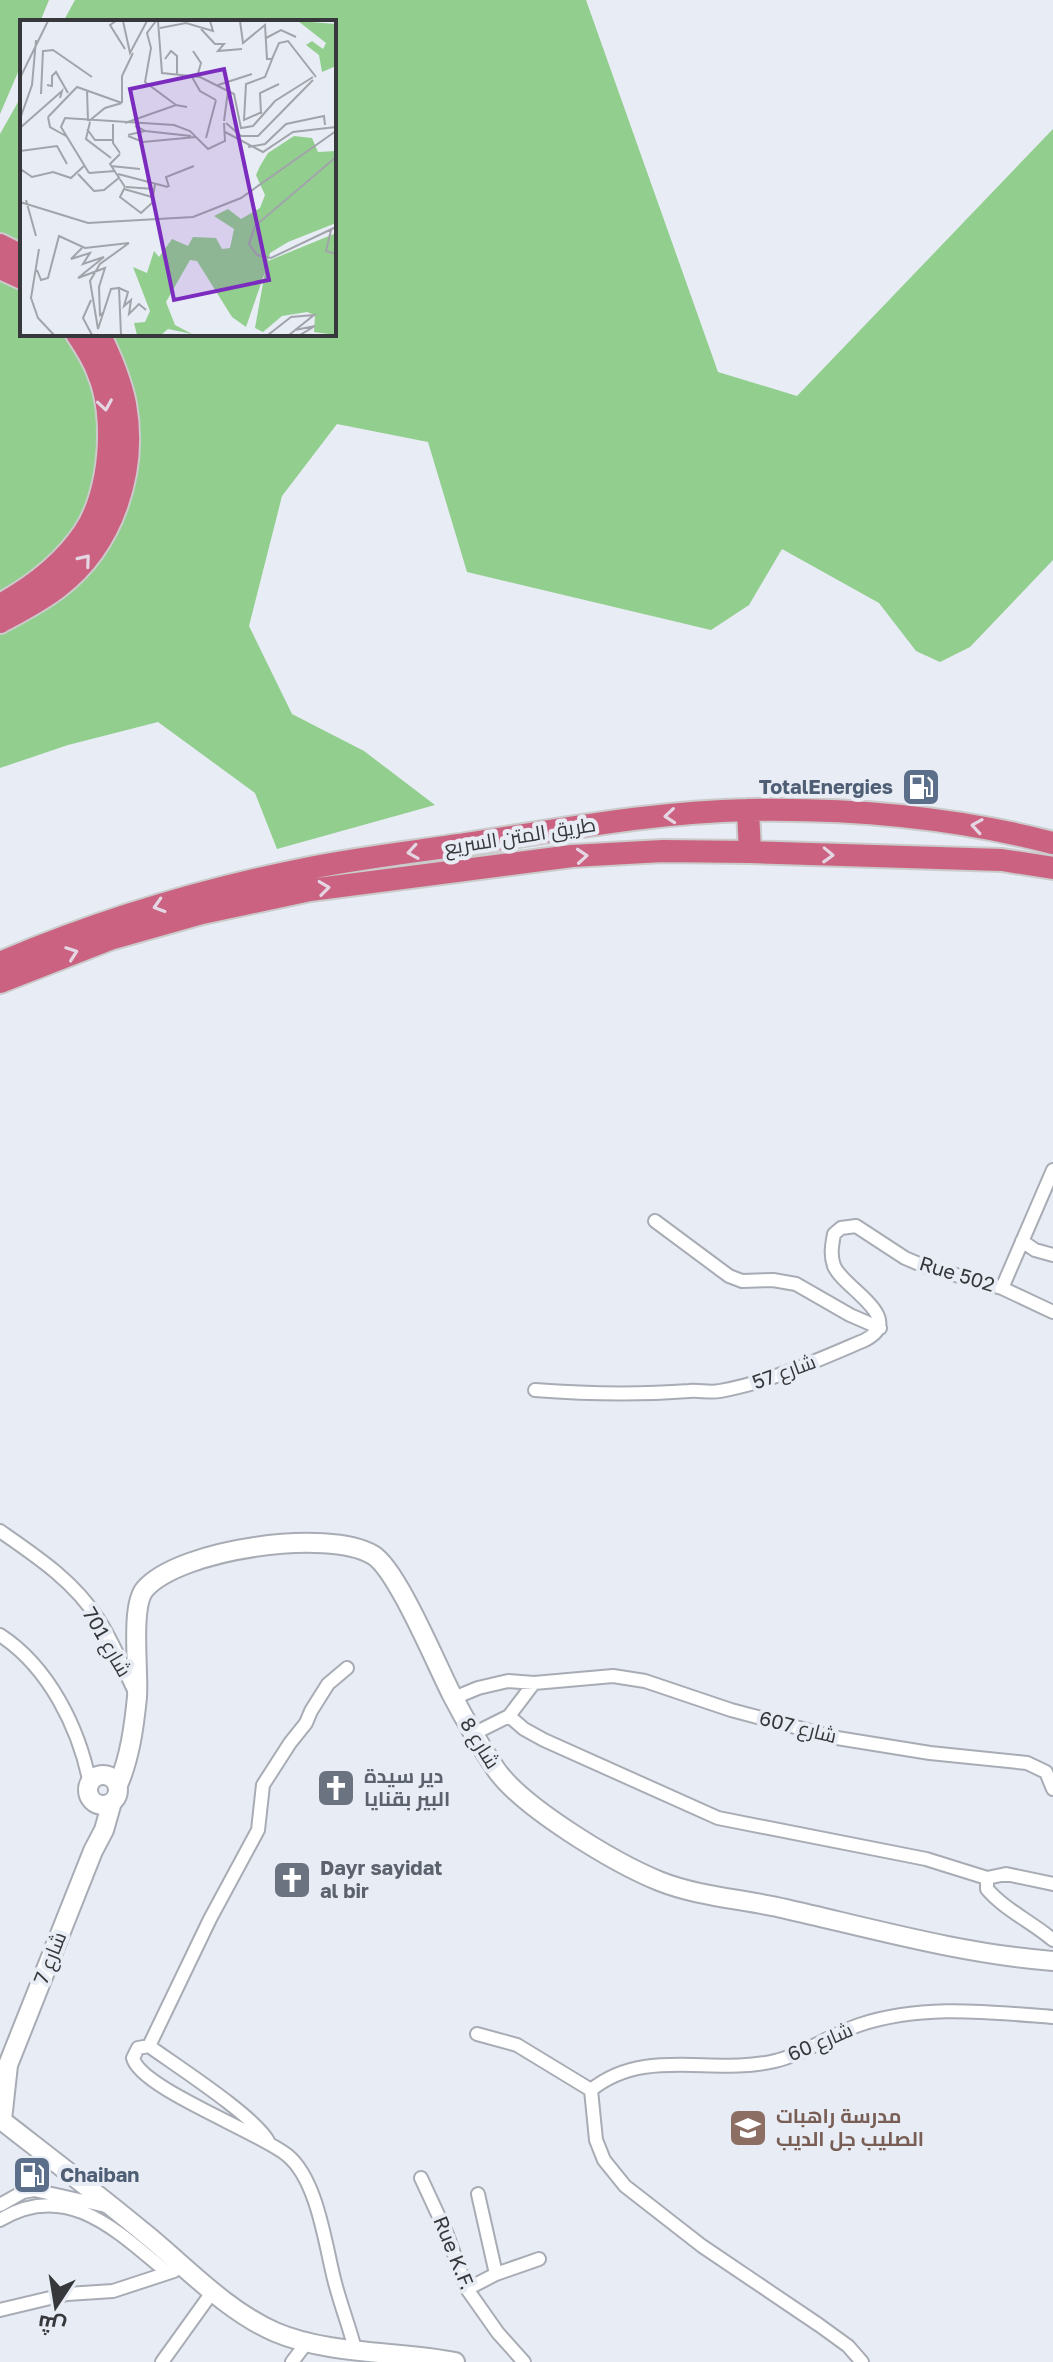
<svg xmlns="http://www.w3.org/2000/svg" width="1053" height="2362" font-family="'Golos Text',Cairo,sans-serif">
	<rect width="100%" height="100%" fill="#e8ecf4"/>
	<path fill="#92ce8e" d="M0 0H49L40 22H22V63L0 114Z
		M75 0H586L718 372 797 396 1053 129V560L970 647 940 662 916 651 879 603 782 549 749 605 711 630 467 572 428 442 337 424 282 496 249 626 292 714 364 751 435 805 277 849 255 793 158 722 68 745 0 768V134L22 95V334H334V22H63Z"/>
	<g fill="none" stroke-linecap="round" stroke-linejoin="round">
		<g stroke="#a8acb4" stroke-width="16">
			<path id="street" d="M655 1221 729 1276 742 1281 773 1280 796 1284 850 1315 880 1328
				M1022 1241 1035 1250 1053 1255
				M1002 1288 1053 1170
				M535 1390C587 1394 637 1395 689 1391 699 1390 710 1393 720 1391 770 1382 818 1360 865 1340 907 1318 844 1289 834 1266 830 1255 832 1245 834 1234L841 1228 856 1226 905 1258 924 1266 1002 1288 1053 1312
				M0 1531C36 1556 74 1581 98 1619 113 1641 123 1668 135 1692
				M0 1635C49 1667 79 1728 90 1784
				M454 1698 478 1688 508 1681 534 1683 613 1676 645 1681 731 1710 837 1738 930 1753 1027 1763 1046 1772 1053 1789
				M509 1716 524 1729 544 1740 718 1818 926 1859 987 1878
				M473 1734 509 1716 534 1683
				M1053 1884 1006 1874 987 1878V1889C1005 1910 1032 1922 1053 1940
				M477 2034 517 2045 591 2090
				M149 2046 210 1919 258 1830 263 1785 290 1743 306 1723 311 1711 328 1684 347 1668
				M591 2090C645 2046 713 2076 775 2061 804 2054 830 2035 859 2025 922 2004 988 2012 1053 2017
				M591 2090 596 2140 604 2160 625 2186 702 2246 819 2325 848 2346 862 2362
				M269 2143C258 2118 175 2065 149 2046L138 2048 133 2058C140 2088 259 2132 287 2155 317 2179 325 2243 334 2279 340 2303 349 2326 355 2349
				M421 2178 446 2232 467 2289 498 2333 524 2362
				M478 2194 496 2274
				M0 2205 23 2192 34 2190 106 2206
				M0 2220C67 2179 118 2232 168 2273
				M467 2289 496 2274 539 2259
				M0 2310 67 2294 113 2291 174 2271
				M162 2362 213 2291
				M292 2362 308 2341"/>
		</g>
		<g stroke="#a8acb4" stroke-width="22">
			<path id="secondary" d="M88 1790a15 15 0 1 1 30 0a15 15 0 1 1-30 0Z
				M118 1785C130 1757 134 1727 137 1697 139 1671 130 1606 145 1589 180 1549 328 1528 373 1555 397 1569 437 1666 452 1695 465 1720 479 1744 495 1768 521 1807 615 1863 659 1881 699 1897 744 1899 786 1909 874 1929 962 1954 1053 1961
				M0 2119C50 2158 100 2196 148 2236 188 2269 227 2311 275 2332 329 2355 398 2351 455 2362
				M2 2120 8 2065 93 1851 104 1830 112 1802"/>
		</g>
		<g stroke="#cbcbcc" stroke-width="26">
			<path id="highway" d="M0 245 22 256
				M0 268 22 278
				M0 605C33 587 63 564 84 533 111 494 117 415 98 372 93 358 85 346 77 334
				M0 622C20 611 40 601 58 587 113 545 137 471 125 404 120 379 110 356 99 334
				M748 810 750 852
				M0 963C98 921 201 890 305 869 358 858 413 852 466 844 560 830 653 812 748 810 851 808 953 817 1053 843
				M0 982 110 939 202 913 310 890 572 856 663 851 750 852 1002 860 1053 868"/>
		</g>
		<use href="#street" stroke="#fff" stroke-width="12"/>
		<use href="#secondary" stroke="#fff" stroke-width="18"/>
		<use href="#highway" stroke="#cb6281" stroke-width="22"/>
	</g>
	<defs><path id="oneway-chevron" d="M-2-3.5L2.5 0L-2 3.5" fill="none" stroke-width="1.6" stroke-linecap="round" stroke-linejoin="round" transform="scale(2)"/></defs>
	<g stroke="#e4d7e3">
		<use href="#oneway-chevron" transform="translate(105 405) rotate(81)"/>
		<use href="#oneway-chevron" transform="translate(85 560) rotate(-50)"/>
		<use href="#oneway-chevron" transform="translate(670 816) rotate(175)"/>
		<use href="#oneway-chevron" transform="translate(977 826) rotate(-171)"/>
		<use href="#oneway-chevron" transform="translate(413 852) rotate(171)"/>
		<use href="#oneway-chevron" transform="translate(828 855) rotate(2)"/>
		<use href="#oneway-chevron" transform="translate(582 856) rotate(-4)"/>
		<use href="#oneway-chevron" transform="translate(324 888) rotate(-7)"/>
		<use href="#oneway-chevron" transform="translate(159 906) rotate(163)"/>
		<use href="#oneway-chevron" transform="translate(72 953) rotate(-20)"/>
	</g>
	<defs>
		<g id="fuel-square" transform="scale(2)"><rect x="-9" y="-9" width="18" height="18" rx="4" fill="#5c6f8a" stroke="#e8ecf4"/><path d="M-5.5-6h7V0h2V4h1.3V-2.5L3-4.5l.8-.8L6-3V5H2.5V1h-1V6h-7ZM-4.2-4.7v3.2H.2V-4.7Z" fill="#fff"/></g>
		<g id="church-square" transform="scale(2)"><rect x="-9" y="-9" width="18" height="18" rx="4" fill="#6b7280" stroke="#e8ecf4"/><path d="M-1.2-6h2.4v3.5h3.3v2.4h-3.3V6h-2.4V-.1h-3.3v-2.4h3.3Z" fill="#fff"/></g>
		<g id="school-square" transform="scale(2)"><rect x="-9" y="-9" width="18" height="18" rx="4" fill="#8d6e63" stroke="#e8ecf4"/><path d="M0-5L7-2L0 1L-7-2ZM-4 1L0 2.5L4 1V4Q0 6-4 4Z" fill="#fff"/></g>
	</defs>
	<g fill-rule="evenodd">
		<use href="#fuel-square" x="921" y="787"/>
		<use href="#church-square" x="336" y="1788"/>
		<use href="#church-square" x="292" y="1880"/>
		<use href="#school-square" x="748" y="2128"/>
		<use href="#fuel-square" x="32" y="2175"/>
	</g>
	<g text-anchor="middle" stroke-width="8" stroke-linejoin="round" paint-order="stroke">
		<g font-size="20" font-weight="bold" fill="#4e5e75" stroke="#e8ecf4" text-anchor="end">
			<text x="893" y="794">TotalEnergies</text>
			<text x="60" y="2182" text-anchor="start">Chaiban</text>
		</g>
		<g font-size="20" fill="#36383b" stroke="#e8ecf4">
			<text transform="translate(520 836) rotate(-9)" y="7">طريق المتن السريع</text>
			<text transform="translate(957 1274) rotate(17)" y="7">Rue 502</text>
			<text transform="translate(784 1372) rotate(-20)" y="7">شارع 57</text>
			<text transform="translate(107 1642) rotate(60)" y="7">شارع 701</text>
			<text transform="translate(798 1727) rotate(14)" y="7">شارع 607</text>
			<text transform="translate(480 1743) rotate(58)" y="7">شارع 8</text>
			<text transform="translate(50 1958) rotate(-68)" y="7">شارع 7</text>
			<text transform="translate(820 2042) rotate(-23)" y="7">شارع 60</text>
			<text transform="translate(454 2253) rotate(68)" y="7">Rue K.F.</text>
		</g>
		<g font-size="20" font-weight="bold" fill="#5b616d" stroke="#e8ecf4" text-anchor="start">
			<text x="364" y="1783">دير سيدة<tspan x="364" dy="23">البير بقنايا</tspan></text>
			<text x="320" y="1875">Dayr sayidat<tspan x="320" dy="23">al bir</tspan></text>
		</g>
		<g font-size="20" font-weight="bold" fill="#785e54" stroke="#e8ecf4" text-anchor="start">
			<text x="776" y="2123">مدرسة راهبات<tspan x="776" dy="23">الصليب جل الديب</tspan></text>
		</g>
	</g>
	<g transform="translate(20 20)">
		<rect width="316" height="316" fill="#e8ecf4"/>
		<path d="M278 1 316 4V46L302 52 299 35 286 25 292 21 303 29 306 23ZM274 116 292 118 298 132 316 131V203L268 222 250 233 248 241 316 213V315L294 312 295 295 287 292 262 296 243 312 235 308 245 252 226 307 212 297 177 241 170 240 146 282 155 305 172 314 148 309 141 315H117L114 303 125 302 130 291 113 247 127 253 134 231 139 237 152 219 168 226 173 217 196 218 202 229 210 228 214 209 194 196 208 189 221 199 240 188 245 175 236 155 240 146 248 133Z" fill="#92ce8e"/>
		<path fill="none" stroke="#a1a4aa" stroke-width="2" d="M96 1 90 5 105 29M103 1 110 33 127 1M136 1 127 13 131 28 125 62 156 85M138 1 142 53 180 57 214 74 221 108 233 106 255 81 293 57M220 1 223 23 245 5 247 39H252L259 23 268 21 296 57M140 8 166 3 193 11 190 1M181 9 195 24H204L198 31 222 29M246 18 261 10 276 17M24 31 33 30 72 57M173 31 181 43 177 57M145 39 151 31 157 36V54M172 57 180 71 196 80M0 58 28 1M27 65 32 66V56L36 52 48 73M198 65 232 54M67 70 68 101M21 74 23 30M102 83V56L113 33M242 92 224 100 226 64 245 57 253 37M241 94 240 73 259 64M28 97 57 67 102 83M28 97 30 107 46 116M0 99 12 65 16 20M69 101 85 88 102 83M204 101 208 71M70 102 66 119 91 138M105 103 156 85 167 87M206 103 221 116H238L293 60M93 104V123L100 133M0 108 42 71 40 78M67 109 75 120H93M125 111 171 116M205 112 243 132 273 112 316 107M108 115 125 111 115 106M108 116 123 122 176 117M186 118 196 80M228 127 245 124 266 104 304 96 305 105M0 131 37 126 47 144M100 134 90 144 105 167M316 137 235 206 229 224 237 235 251 238 316 207M91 146 120 149M69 153 41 107 45 98 154 105 170 111 188 129 205 121 204 103M69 153 95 151M58 154 74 171 84 170 100 157M98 154 148 167M0 155 2 150 12 157 33 152 51 158 65 145M105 167 100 177 121 193 132 183 135 164M106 167 134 169M149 167 146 157 174 146M104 169 132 177M6 180 16 216M0 182 68 203 173 197 221 178 316 111M311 210 306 231 316 234M62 228 51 239 70 233 63 244 84 237 58 258 85 248 79 267 80 295 84 292M19 229 11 278 18 298 34 315M17 250 21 260 28 258 39 216 65 228 109 223M99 268 108 272 104 286 111 280 109 294 119 284 126 290M71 280 63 298 72 315M275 310 295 306 280 315M101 315 99 268 91 269 78 309 70 261 80 244 109 223M248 315 271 297 294 295 269 315"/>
		<path fill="#7b2cbf" fill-opacity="0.15" stroke="#7b2cbf" stroke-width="4" d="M204 49 249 260 154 280 110 69Z"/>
		<rect width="316" height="316" fill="none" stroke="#36383b" stroke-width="4"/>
	</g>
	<g transform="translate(56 2306) rotate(192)" stroke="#e8ecf4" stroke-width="6" paint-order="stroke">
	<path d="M0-6L14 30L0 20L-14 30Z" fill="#36383b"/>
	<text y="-12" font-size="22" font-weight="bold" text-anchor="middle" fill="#36383b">ش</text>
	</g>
</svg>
